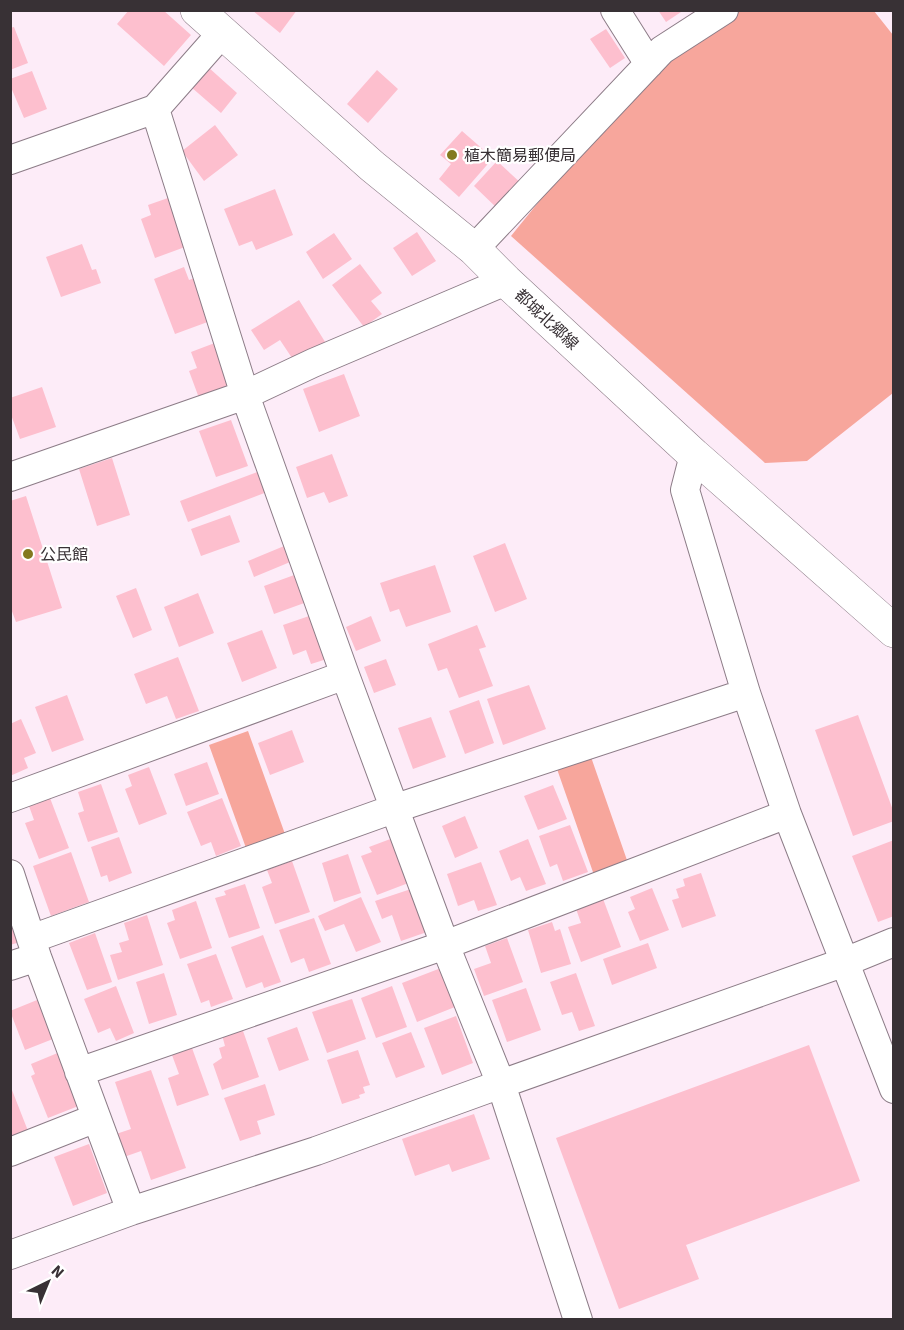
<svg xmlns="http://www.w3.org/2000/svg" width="904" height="1330" font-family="'Source Sans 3','Noto Sans JP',sans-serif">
	<rect width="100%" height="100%" fill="#fdecf8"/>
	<path fill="#f7a69c" d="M738 11H874L893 35V393L807 461 765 463 511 236 662 50Z
		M248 731 285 834 246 848 209 745Z
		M591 757 628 863 594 875 557 769Z"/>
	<path fill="#fdbfce" d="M129 10H163L191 35 164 66 117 24Z
		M252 10H297L280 33Z
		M658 10H684L666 22Z
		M14 27 28 63 10 70V28Z
		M606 29 625 58 610 68 590 39Z
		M208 67 237 93 221 113 191 87Z
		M377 70 398 89 368 123 347 104Z
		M32 71 47 109 24 118 10 85V79Z
		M215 125 238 155 204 181 182 151Z
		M462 131 493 158 459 197 439 179 451 164 440 155Z
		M497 161 523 185 500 211 474 186Z
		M275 189 293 235 256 250 252 241 239 246 224 209Z
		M168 198 185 247 155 258 141 219 151 215 148 205Z
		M417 232 436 261 412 276 393 248Z
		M334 233 352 259 323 279 306 252Z
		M82 244 92 270 96 269 101 283 61 297 46 257Z
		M360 264 382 293 371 301 382 314 364 327 332 285Z
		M184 267 189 280 197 277 213 320 175 334 154 279Z
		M299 300 327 345 296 364 280 340 264 350 251 330Z
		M220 341 236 385 199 398 189 371 197 368 191 352Z
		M344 374 360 416 319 432 303 389Z
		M42 387 56 427 20 439 10 412V398Z
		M231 420 248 466 216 477 199 431Z
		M332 454 348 496 329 503 324 492 307 498 296 467Z
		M112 458 130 515 97 526 79 469Z
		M260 471 267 492 188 522 180 501Z
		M26 496 62 608 16 622 10 606V501Z
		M230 515 240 542 201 556 191 529Z
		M505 543 527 599 495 612 473 556Z
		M289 544 295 560 254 577 248 561Z
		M435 565 451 612 406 627 399 609 390 612 380 583Z
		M297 574 307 602 274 614 264 586Z
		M136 588 152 630 133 638 116 596Z
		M198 593 214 633 179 647 164 607Z
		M312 615 327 659 311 664 306 650 293 655 283 625Z
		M371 616 381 641 356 651 346 627Z
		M477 625 486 647 479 649 493 686 459 698 447 668 438 671 428 644Z
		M262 630 277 668 242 682 227 643Z
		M178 657 199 711 176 719 167 696 146 704 134 674Z
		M386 659 396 685 374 693 364 667Z
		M529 685 546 729 503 745 487 699Z
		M67 695 84 740 52 752 35 707Z
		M479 700 494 743 465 754 449 711Z
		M858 715 894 813V821L853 836 815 730Z
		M431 717 446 757 413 769 398 728Z
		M21 719 36 753 24 758 28 768 10 776V724Z
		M292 730 304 762 270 775 258 743Z
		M207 762 219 794 186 806 174 774Z
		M149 767 167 814 139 825 125 789 132 786 128 775Z
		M101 784 118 832 88 842 78 813 84 811 78 792Z
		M553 785 567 819 538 830 524 796Z
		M50 798 69 848 39 859 25 823 34 820 29 806Z
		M222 798 241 846 216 856 211 842 201 846 187 812Z
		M465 816 478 848 455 858 442 826Z
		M570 825 588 872 563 881 557 864 550 867 539 836Z
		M119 837 132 873 109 882 107 875 101 877 91 847Z
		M393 838 411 882 377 895 361 856 372 852 369 847Z
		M528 839 546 884 526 891 520 877 511 881 499 851Z
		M894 840V916L878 922 852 856Z
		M71 852 89 902 51 916 33 866Z
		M348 854 361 893 334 902 322 863Z
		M292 861 310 912 275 924 262 887 272 883 267 870Z
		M481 862 497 905 478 911 474 900 458 906 447 874Z
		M701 873 716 916 682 928 672 900 679 898 676 889 685 886 683 879Z
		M245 884 260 928 229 938 215 898 226 895 224 891Z
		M652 888 669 930 640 941 628 912 635 909 630 897Z
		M411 889 427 932 401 941 392 915 382 919 375 901Z
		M602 896 621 947 581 962 568 927 581 923 575 906Z
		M361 897 381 942 356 952 344 924 325 931 318 916Z
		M196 901 212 948 180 959 167 923 175 920 172 910Z
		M10 915 20 942 10 945Z
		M147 915 163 965 118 980 110 955 122 952 119 943 129 940 124 923Z
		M314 918 331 964 309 972 304 958 291 963 279 930Z
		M552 922 555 931 560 929 571 964 541 973 528 930Z
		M95 933 112 982 87 990 69 943Z
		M263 935 281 982 264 988 262 982 246 988 231 947Z
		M507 938 523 982 484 996 474 969 491 963 485 946Z
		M648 943 657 968 612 985 603 959Z
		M216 954 233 999 211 1007 209 1000 201 1003 187 964Z
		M441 968 455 1007 417 1022 402 983Z
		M164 973 177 1015 149 1024 136 982Z
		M576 973 595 1026 579 1031 572 1012 562 1015 550 982Z
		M116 986 134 1033 116 1041 110 1028 98 1033 84 999Z
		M392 986 407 1027 376 1038 361 998Z
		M526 988 541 1030 507 1042 492 1000Z
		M42 998 58 1037 25 1050 10 1011Z
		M352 999 366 1039 327 1053 312 1012Z
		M456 1016 473 1063 442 1075 424 1028Z
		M297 1027 309 1060 279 1071 267 1038Z
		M242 1028 259 1077 222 1090 213 1064 222 1058 219 1048 225 1046 222 1035Z
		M411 1032 425 1067 396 1078 382 1043Z
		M809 1045 860 1181 686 1245 699 1279 619 1309 556 1138Z
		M192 1048 209 1095 177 1106 168 1078 179 1074 172 1055Z
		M358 1050 370 1085 363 1087 365 1093 359 1095 360 1098 342 1104 327 1060Z
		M60 1052 81 1105 48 1118 31 1076 35 1074 31 1064Z
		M151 1070 186 1168 151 1180 141 1151 124 1157 116 1134 131 1129 115 1082Z
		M265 1084 275 1115 257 1121 261 1134 240 1141 224 1098Z
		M10 1085 30 1136 10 1143Z
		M474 1114 490 1159 452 1172 449 1164 415 1176 402 1139Z
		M89 1144 107 1193 73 1206 54 1157Z"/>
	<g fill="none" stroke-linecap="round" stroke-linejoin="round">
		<g stroke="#8c7c87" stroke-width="30">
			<path id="minor" d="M615 10 649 64
				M222 33 155 109 245 395 345 675 445 945 501 1084 578 1320
				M10 160 155 109
				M474 249 662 50 724 10
				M694 455 685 490 746 693 787 814 894 1089
				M10 477 245 395 313 363 506 281
				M10 798 345 675
				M10 874 37 957 131 1211
				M31 939 396 808 746 693
				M10 966 37 957
				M79 1072 445 945 787 814
				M10 1152 96 1118
				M10 1255 131 1211 316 1151 501 1084 845 962 894 942"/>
		</g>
		<g stroke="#8c7c87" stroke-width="34">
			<path id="primary" d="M197 10 372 166 474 249 506 281 694 455 894 631"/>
		</g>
		<use href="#minor" stroke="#fff" stroke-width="28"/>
		<use href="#primary" stroke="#fff" stroke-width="33"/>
	</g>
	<g fill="#83791e" stroke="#fff" stroke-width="2">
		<circle cx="452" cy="155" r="6"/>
		<circle cx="28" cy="554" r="6"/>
	</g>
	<g text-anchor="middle" stroke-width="4.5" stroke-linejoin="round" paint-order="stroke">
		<g font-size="16" fill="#383135" stroke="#fff" text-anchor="start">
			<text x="464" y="161">植木簡易郵便局</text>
			<text x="40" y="560">公民館</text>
		</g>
		<g font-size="16" fill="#383135" stroke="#fff">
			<text transform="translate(547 319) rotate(43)" y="6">都城北郷線</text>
		</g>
	</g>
	<rect width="904" height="1330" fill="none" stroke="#383135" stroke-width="24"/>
	<g transform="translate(48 1282) rotate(43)" stroke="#ffffff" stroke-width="4.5" paint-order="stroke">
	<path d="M0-4.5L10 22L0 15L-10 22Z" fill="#383135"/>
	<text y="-9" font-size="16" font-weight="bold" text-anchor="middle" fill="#383135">N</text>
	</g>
</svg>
